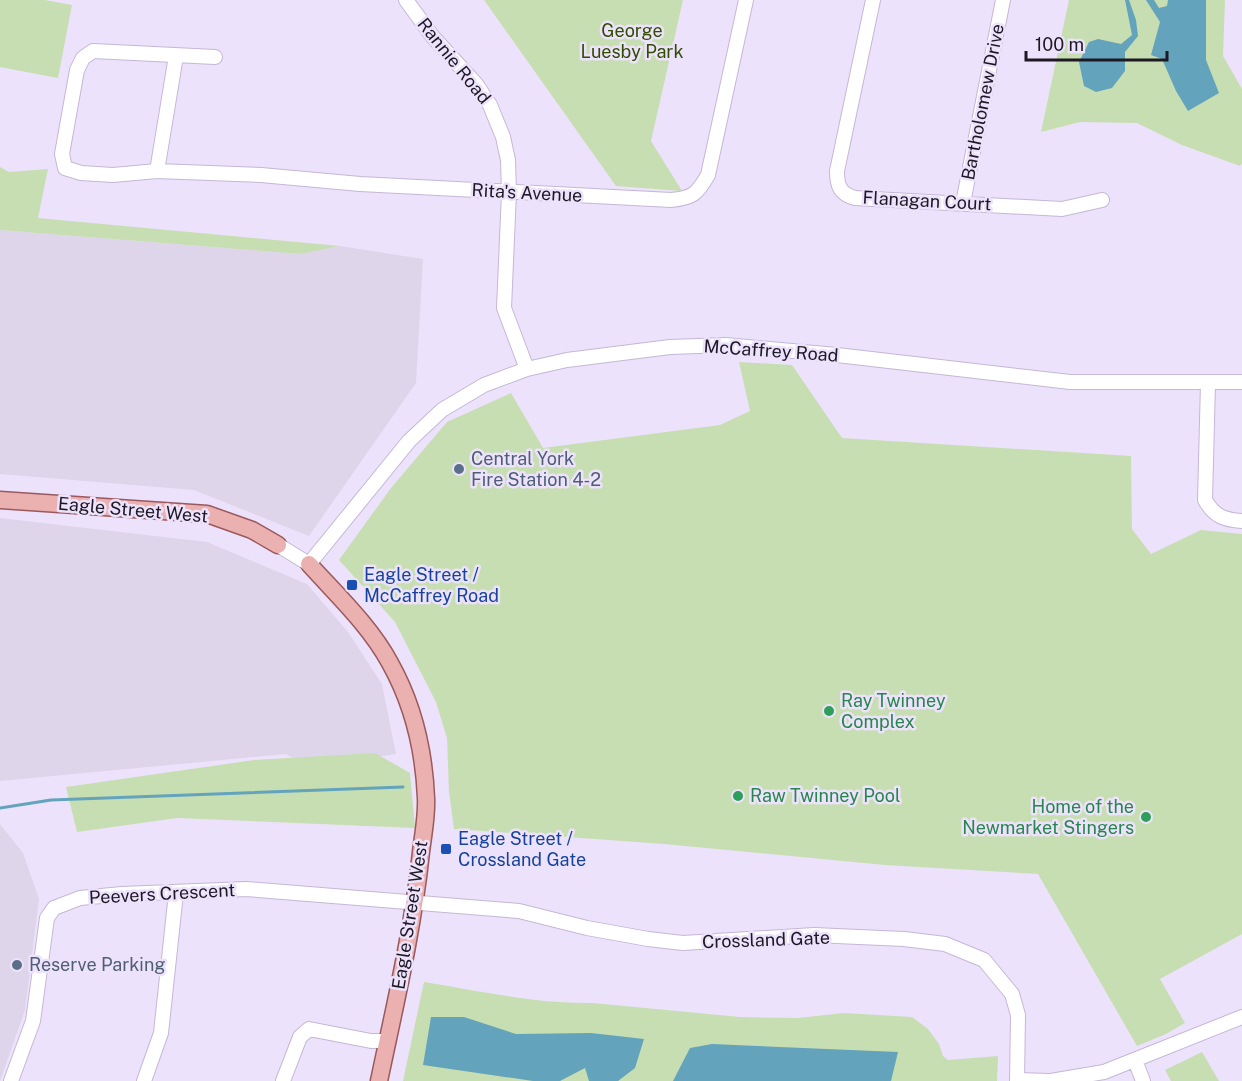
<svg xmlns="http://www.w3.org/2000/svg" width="1242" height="1081" font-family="'Public Sans',sans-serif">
	<rect width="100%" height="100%" fill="#ede2fb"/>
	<path fill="#ded5ea" d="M0 230 301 254 340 246 423 259 416 383 309 536 194 490 0 474Z
		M0 518 207 542 307 584 348 632 382 684 396 754 307 767 286 754 0 781Z
		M0 824 23 853 39 899 25 1010 0 1081Z"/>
	<path fill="#c7deb2" d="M0 0H45L72 5 58 78 0 67Z
		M484 0H683L651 141 682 191 616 186Z
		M1069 0H1225L1223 56 1242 89V163L1240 166 1182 145 1137 123 1080 122 1041 132Z
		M0 167 9 172 48 169 38 218 340 246 301 254 0 230Z
		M739 362 792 365 842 438 1131 456 1132 529 1151 554 1201 530 1242 534V934L1160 979 1185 1023 1166 1034 1137 1046 1038 874 885 865 664 844 454 829 449 792 447 738 436 702 395 622 339 560 391 488 447 422 511 393 543 448 720 425 750 411Z
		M375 753 410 773 415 828 177 818 77 832 66 787 254 760Z
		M424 982C480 991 536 1004 593 1003L740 1017 798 1018 844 1013 912 1017 928 1029 939 1044 943 1056 948 1060 998 1056 997 1081H403Z
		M1202 1052 1219 1081H1171L1165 1070Z"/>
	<path fill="#64a3bc" d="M1125 0H1129L1136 20 1138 36 1125 52V71L1112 88 1096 92 1084 86 1079 62 1089 42 1098 39 1121 44 1132 35Z
		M1146 0H1154L1159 8 1167 6 1168 0H1206V60L1219 93 1188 111 1176 91 1162 59 1151 55 1160 22Z
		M431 1017H464L516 1034 591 1033 644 1039 635 1068 618 1081H589L585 1068 560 1081H533L423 1065Z
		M712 1044 898 1052 891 1081H673L690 1048Z"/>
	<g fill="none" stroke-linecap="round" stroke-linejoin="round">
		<path stroke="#64a3bc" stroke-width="3" d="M0 808 51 800 403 787"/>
		<g stroke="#c5b7d5" stroke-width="16">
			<path id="minor" d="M406 0 433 37 476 84 490 105 503 137 508 160 509 192 504 308 527 369
				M873 0 837 171C837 186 840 194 855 198L1062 209 1102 200
				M215 57 93 51 83 58 77 70 62 154 65 168 81 173 113 175 157 171 261 175 360 184 671 200C693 198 697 194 708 175L746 0
				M157 171 176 56
				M963 203 1003 0
				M1208 383 1205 500C1214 516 1224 520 1242 521
				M278 545 309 564 409 441 442 410 484 385 527 369 567 360 670 347 726 345 837 355 1070 382H1242
				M1135 1060 1143 1081
				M1017 1080 1049 1081
				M11 1081 33 1021 47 918 54 908 80 898 122 894 246 889 519 911 587 928 648 939 683 943 814 935 904 939 945 944 984 960 1012 994 1018 1015 1017 1081
				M144 1081 161 1033 176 893
				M283 1081 300 1037 309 1029 371 1041H388
				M1051 1081 1104 1072 1242 1017"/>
		</g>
		<g stroke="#9a595d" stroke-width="19">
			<path id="major" d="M0 500 207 514 252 530 278 545
				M309 564C337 595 370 626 390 663 413 704 424 751 426 798 427 816 423 835 421 852 413 929 395 1005 379 1081"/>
		</g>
		<use href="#minor" stroke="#fff" stroke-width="14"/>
		<use href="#major" stroke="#ebb0b0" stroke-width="16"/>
	</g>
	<g fill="#5c6f8a" stroke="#ede2fb" stroke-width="2">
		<circle cx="459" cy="469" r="6"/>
		<circle cx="17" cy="965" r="6"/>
	</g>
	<g fill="#1a4fb4" stroke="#ede2fb" stroke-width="2">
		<rect x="346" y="579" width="12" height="12" rx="3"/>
		<rect x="440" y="843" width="12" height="12" rx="3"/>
	</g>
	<g fill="#2e9e5b" stroke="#ede2fb" stroke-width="2">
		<circle cx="829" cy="711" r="6"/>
		<circle cx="738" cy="796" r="6"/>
		<circle cx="1146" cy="817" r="6"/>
	</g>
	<g text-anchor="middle" stroke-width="5" stroke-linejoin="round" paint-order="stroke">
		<g font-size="18" fill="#304d00" stroke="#ede2fb">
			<text x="632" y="37">George<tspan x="632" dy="21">Luesby Park</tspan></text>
		</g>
		<g font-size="18" fill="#1d1823" stroke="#ede2fb">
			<text transform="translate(454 61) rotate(51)" y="6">Rannie Road</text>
			<text transform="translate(983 102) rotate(-79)" y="6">Bartholomew Drive</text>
			<text transform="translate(527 193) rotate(3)" y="6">Rita's Avenue</text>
			<text transform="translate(927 201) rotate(3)" y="6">Flanagan Court</text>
			<text transform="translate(771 351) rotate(4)" y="6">McCaffrey Road</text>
			<text transform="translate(133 510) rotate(5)" y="6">Eagle Street West</text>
			<text transform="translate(162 894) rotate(-3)" y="6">Peevers Crescent</text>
			<text transform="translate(410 915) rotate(-81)" y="6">Eagle Street West</text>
			<text transform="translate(766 940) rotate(-2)" y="6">Crossland Gate</text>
		</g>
		<g font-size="18" fill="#4e5e75" stroke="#ede2fb" text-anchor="start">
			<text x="471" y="465">Central York<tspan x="471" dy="21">Fire Station 4-2</tspan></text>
			<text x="29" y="971">Reserve Parking</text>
		</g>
		<g font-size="18" fill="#164399" stroke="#ede2fb" text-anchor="start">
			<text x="364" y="581">Eagle Street /<tspan x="364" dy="21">McCaffrey Road</tspan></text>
			<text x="458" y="845">Eagle Street /<tspan x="458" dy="21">Crossland Gate</tspan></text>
		</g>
		<g font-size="18" fill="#27864d" stroke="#ede2fb" text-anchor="start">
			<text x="841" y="707">Ray Twinney<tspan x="841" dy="21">Complex</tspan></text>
			<text x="750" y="802">Raw Twinney Pool</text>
			<text x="1134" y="813" text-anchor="end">Home of the<tspan x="1134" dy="21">Newmarket Stingers</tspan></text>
		</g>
	</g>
	<path d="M1026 51v9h141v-9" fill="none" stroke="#1d1823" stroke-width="3"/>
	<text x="1035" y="51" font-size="18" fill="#1d1823" stroke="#ede2fb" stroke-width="4.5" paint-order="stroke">100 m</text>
</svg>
